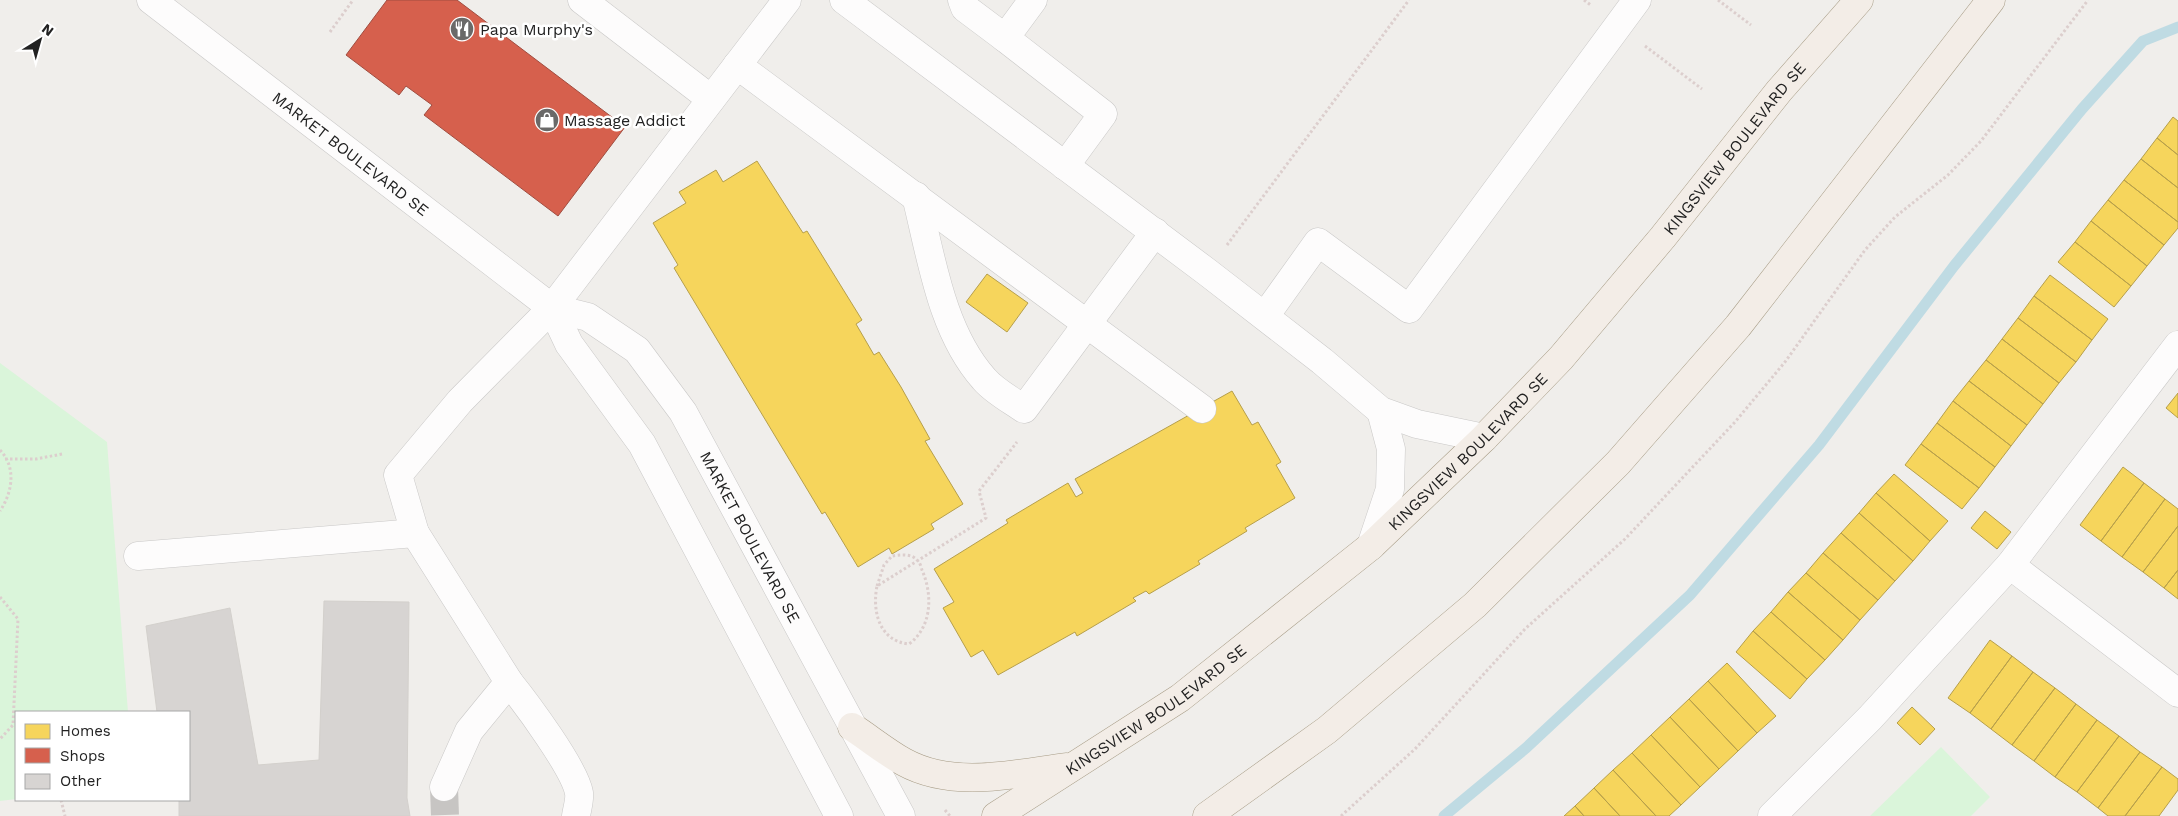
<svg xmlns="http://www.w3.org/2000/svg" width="2178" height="816" font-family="'Work Sans',sans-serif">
	<rect width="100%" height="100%" fill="#f0eeeb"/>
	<path fill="#daf5da" d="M0 363 107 442 128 712H16V799L0 801Z
		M1941 747 1990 797 1971 816H1870Z"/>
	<path fill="#f6d55c" stroke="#b69f4b" d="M2173 117 2178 121V155L2157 138Z
		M2157 138 2178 155V188L2141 159Z
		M2141 159 2178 188V222L2124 180Z
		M757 161 803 233 807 231 862 320 856 324 874 355 879 352 901 387 930 439 925 441 963 504 931 524 934 529 892 554 889 548 858 567 825 512 822 514 674 268 678 265 653 223 686 203 679 192 716 170 723 182Z
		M2124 180 2178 222V228L2164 245 2108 200Z
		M2108 200 2164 245 2147 266 2091 221Z
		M2091 221 2147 266 2131 286 2075 242Z
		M2075 242 2131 286 2114 307 2058 262Z
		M987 274 1028 303 1007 332 966 302Z
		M2050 275 2108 319 2092 340 2034 296Z
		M2034 296 2092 340 2076 362 2018 318Z
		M2018 318 2076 362 2059 383 2002 339Z
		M2002 339 2059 383 2043 404 1986 360Z
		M1986 360 2043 404 2027 425 1969 381Z
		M1969 381 2027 425 2011 446 1953 401Z
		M1232 391 1252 425 1258 422 1281 462 1276 465 1295 498 1245 528 1247 531 1198 561 1200 564 1149 594 1146 591 1133 598 1136 601 1077 636 1075 632 998 675 983 650 971 657 943 608 954 602 934 569 1008 523 1006 520 1068 483 1076 497 1083 493 1075 479Z
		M2178 393V418L2166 408Z
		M1953 401 2011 446 1995 467 1937 423Z
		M1937 423 1995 467 1979 488 1921 444Z
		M1921 444 1979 488 1962 509 1905 465Z
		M2123 467 2144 483 2101 541 2080 525Z
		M1894 474 1948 521 1930 541 1876 493Z
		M2144 483 2165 499 2122 557 2101 541Z
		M1876 493 1930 541 1913 561 1859 513Z
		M2165 499 2178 509V526L2143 572 2122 557Z
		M1985 511 2011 532 1997 549 1971 528Z
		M1859 513 1913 561 1895 581 1841 533Z
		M2178 526V570L2164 588 2143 572Z
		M1841 533 1895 581 1878 600 1823 553Z
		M1823 553 1878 600 1860 620 1806 573Z
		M2178 570V599L2164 588Z
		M1806 573 1860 620 1843 640 1788 592Z
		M1788 592 1843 640 1825 660 1771 612Z
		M1771 612 1825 660 1807 679 1753 631Z
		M1753 631 1807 679 1790 699 1736 652Z
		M1990 640 2012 656 1970 713 1948 698Z
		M2012 656 2033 672 1991 729 1970 713Z
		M1727 663 1776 716 1757 733 1708 681Z
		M2033 672 2055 688 2012 745 1991 729Z
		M1708 681 1757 733 1738 751 1689 699Z
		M2055 688 2076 704 2034 761 2012 745Z
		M1689 699 1738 751 1719 769 1670 717Z
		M2076 704 2097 720 2055 777 2034 761Z
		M1912 707 1935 729 1920 745 1897 723Z
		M1670 717 1719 769 1700 787 1651 735Z
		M2097 720 2119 736 2077 792 2055 777Z
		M1651 735 1700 787 1681 805 1632 753Z
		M2119 736 2140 752 2098 808 2077 792Z
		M2140 752 2162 767 2125 816H2108L2098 808Z
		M1632 753 1681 805 1669 816H1656L1613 770Z
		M2162 767 2178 779V790L2159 816H2125Z
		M1613 770 1656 816H1620L1594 788Z
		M1594 788 1620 816H1584L1575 806Z
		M1575 806 1584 816H1564Z"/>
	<path fill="#d6604d" stroke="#a04d40" d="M387 0H457L625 127 558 216 424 115 432 105 406 86 399 95 346 55Z"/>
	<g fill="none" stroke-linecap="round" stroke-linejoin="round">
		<path stroke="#bfdbe3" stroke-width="11" d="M1444 816 1526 748 1690 595 1819 445 1954 266 2082 109 2143 41 2178 27"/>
	</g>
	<path fill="#d7d4d2" stroke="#d3d0cc" d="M324 601 409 602 407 798 410 816H179V800H189V712H157L146 626 230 608 258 765 319 760Z"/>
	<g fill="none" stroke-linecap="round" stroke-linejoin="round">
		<path stroke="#c7c5c3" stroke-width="28" stroke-dasharray="28 14" stroke-linecap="butt" d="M444 787 445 816"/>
		<g stroke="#c9c8c7" stroke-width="29">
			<g id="minor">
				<path id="s1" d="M151 0 552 308 588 317 637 350 683 412 901 816"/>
				<path d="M582 0 711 99"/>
				<path d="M844 0 1207 272 1322 361 1381 411 1417 424 1484 438"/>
				<path d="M962 0 965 8 1005 38"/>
				<path d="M1033 0 1005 38 1103 114 1065 166"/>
				<path d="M737 65 1202 409"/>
				<path d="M916 196C931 256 941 331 984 379 994 391 1011 400 1024 409L1155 232"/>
				<path d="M552 308 569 344 642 444 839 816"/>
				<path d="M1265 316 1318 242 1409 309 1637 0"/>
				<path d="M1371 546 1390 489 1391 449 1381 411"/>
				<path d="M138 556 415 533"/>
				<path d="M2010 565 2178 693"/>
				<path d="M444 787 469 731 509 682"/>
				<path d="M576 816C577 809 580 800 579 793 575 769 526 703 509 682L415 533 398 475 460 401 552 308 787 0"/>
				<path d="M1772 816 1870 718 2010 565 2178 345"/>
			</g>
		</g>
		<g stroke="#a79c86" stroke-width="29">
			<g id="major">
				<path d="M852 727C869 738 886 752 904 762 953 789 1014 774 1066 767"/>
				<path id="s2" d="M996 816 1180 698 1371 546 1484 438 1561 358 1663 237 1779 91 1859 0"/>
				<path d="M1207 816 1327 730 1475 605 1618 463 1738 326 1991 0"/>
			</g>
		</g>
		<path stroke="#dccecd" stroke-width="3" stroke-dasharray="2.5 2.5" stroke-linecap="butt" d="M1584 0 1592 6
			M1718 0 1751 25
			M330 32 353 0
			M1645 46 1702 89
			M1227 245 1409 0
			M0 450C17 468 12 493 0 511
			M5 459H36L62 454
			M877 586 884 565 892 556C899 555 911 553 917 560 920 562 921 567 922 570 933 595 932 627 909 644 879 641 872 611 877 586L986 518 979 491 1017 442
			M0 597 18 619 13 725 0 739
			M61 800 65 816
			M945 810 950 816
			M1341 816 1415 749 1525 629 1625 539 1735 422 1785 362 1865 250 1895 217 1948 175 1981 141 2088 0"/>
		<use href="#minor" stroke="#fdfcfc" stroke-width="28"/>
		<use href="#major" stroke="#f3ede7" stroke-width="28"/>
	</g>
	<defs>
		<g id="restaurant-disc" transform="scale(1.25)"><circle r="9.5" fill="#6a6968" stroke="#fff"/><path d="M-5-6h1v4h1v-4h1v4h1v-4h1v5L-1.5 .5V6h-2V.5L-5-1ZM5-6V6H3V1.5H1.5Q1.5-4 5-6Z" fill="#fff"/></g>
		<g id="shop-disc" transform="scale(1.25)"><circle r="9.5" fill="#6a6968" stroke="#fff"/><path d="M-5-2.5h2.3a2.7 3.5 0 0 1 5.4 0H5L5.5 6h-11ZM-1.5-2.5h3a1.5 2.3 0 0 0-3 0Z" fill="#fff"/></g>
	</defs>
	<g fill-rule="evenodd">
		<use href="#restaurant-disc" x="462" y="29"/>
		<use href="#shop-disc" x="547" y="120"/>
	</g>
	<g text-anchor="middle" stroke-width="5" stroke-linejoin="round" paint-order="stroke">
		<g font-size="16" fill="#222" stroke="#fff" text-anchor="start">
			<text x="480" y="35">Papa Murphy's</text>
			<text x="564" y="126">Massage Addict</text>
		</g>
		<g font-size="16" fill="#222" stroke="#fff">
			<text dy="6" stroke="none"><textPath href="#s2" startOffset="1002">KINGSVIEW BOULEVARD SE</textPath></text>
			<text dy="6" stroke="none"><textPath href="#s1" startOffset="252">MARKET BOULEVARD SE</textPath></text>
			<text dy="6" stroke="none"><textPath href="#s2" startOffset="598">KINGSVIEW BOULEVARD SE</textPath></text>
			<text dy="6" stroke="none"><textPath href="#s1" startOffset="821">MARKET BOULEVARD SE</textPath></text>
			<text dy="6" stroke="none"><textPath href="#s2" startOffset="192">KINGSVIEW BOULEVARD SE</textPath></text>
		</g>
	</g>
	<rect x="15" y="711" width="175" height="90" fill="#ffffff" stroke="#a7a7a7"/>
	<rect x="25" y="724" width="25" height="15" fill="#f6d55c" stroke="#a7a7a7"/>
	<text x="60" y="736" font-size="15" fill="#222222">Homes</text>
	<rect x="25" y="748" width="25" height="15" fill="#d6604d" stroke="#a7a7a7"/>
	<text x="60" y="761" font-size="15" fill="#222222">Shops</text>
	<rect x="25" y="774" width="25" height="15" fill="#d7d4d2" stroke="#a7a7a7"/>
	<text x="60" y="786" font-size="15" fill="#222222">Other</text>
	<g transform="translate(40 40) rotate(37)" stroke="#ffffff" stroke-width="4" paint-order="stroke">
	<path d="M0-4L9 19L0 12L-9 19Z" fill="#222222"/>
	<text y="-8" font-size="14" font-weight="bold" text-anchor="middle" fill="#222222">N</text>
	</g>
</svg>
